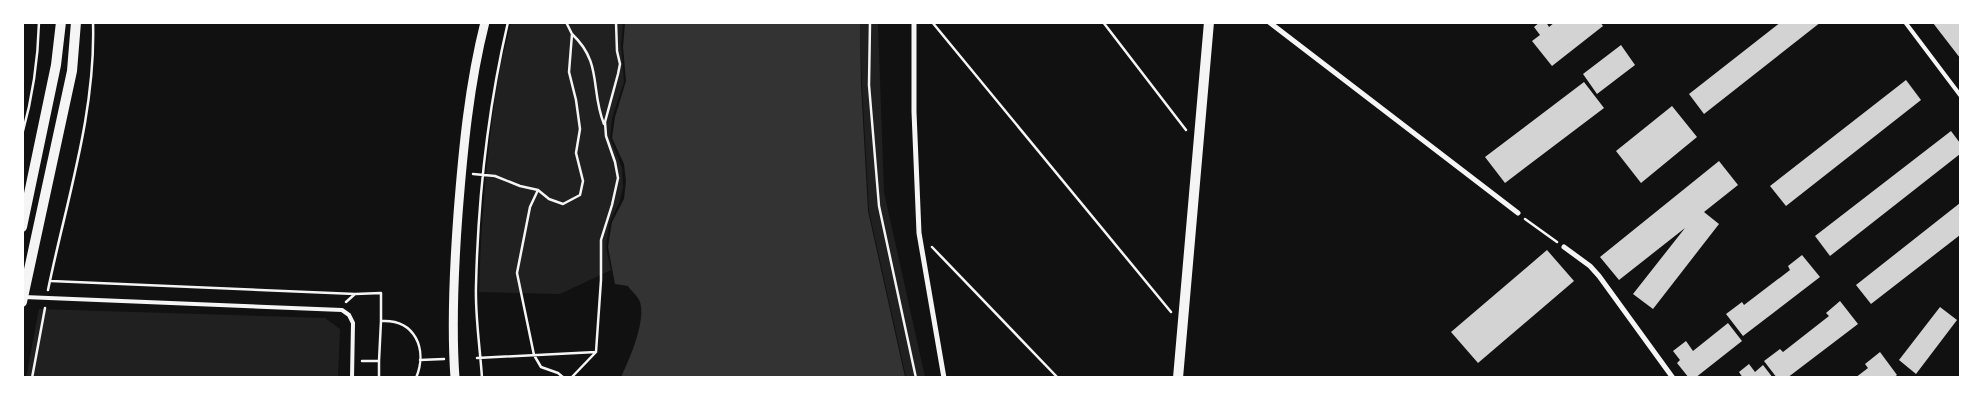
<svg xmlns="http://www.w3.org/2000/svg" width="1983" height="400" font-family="Rubik,sans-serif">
	<rect width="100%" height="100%" fill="#111"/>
	<path fill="#202020" d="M511 23H623L621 44 624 82 612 118 610 138 622 168 623 188 619 203 609 223 606 248 611 270 560 294 479 292C481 221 487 149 498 78 501 60 507 41 511 23Z
		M860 23H878L884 192 925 377H906L869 211 862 85Z
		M39 309 325 318 340 329 338 377 26 378Z"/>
	<path fill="#333" d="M625 23H860L861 85 868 211 905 377H622V375C630 358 646 321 640 302 638 296 631 291 628 286L615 284 608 247 612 222 624 199 626 181 624 164 612 138 615 117 626 81 623 47Z"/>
	<path fill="#d3d3d3" d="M1540 22H1546L1549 27 1555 22H1600L1603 26 1552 66 1532 41 1540 35 1534 27Z
		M1781 22H1821L1704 114 1689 94Z
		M1934 22H1960V58L1933 23Z
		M1621 45 1635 65 1597 94 1583 74Z
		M1906 80 1921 100 1786 206 1770 186Z
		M1584 82 1604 108 1505 183 1485 157Z
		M1672 106 1697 137 1641 183 1616 151Z
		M1951 131 1960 143V154L1830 256 1815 236Z
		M1719 161 1738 185 1704 212 1719 224 1653 309 1633 294 1685 228 1619 280 1600 257Z
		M1960 203V235L1871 304 1856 285Z
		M1547 250 1574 281 1478 363 1451 332Z
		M1802 255 1820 277 1743 336 1726 314 1742 302 1744 305 1790 270 1788 266Z
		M1840 301 1858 324 1787 378H1777L1764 361 1780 349 1783 352 1829 316 1826 313Z
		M1940 307 1957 320 1916 374 1899 360Z
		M1728 323 1742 341 1695 378H1689L1677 363 1680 360 1673 351 1686 341 1693 351Z
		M1880 352 1897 375 1893 378H1855L1868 368 1865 364Z
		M1749 364 1755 372 1763 365 1773 378H1743L1739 372Z"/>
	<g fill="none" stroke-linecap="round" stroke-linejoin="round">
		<path stroke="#f5f5f5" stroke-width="2.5" d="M870 22 869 85 879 206 916 378
			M932 22 1171 312
			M1103 22 1186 130
			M572 34C603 63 590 90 604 124
			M22 135C33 96 38 63 39 22
			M473 174 495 176 520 186 538 190 549 199 563 204 580 195 583 181 576 153 580 129 576 100 569 72 572 34 566 22
			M538 190 530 207 517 273 534 355 541 367 558 373 564 378
			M1525 219 1557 242
			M932 247 1058 378
			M51 281 355 294
			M48 290C66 202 96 113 93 22
			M346 302 355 294 381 293V321
			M477 358 596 352 601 280V240L612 205 618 178 615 162 606 136 605 122 618 74 620 64 617 51 616 22
			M420 360 444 359
			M362 361H379V378
			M379 361 381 321C415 319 428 349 416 378
			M32 378 45 308
			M482 378C480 347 475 316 476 286 478 198 488 108 508 22
			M571 378 596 352"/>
		<path stroke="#f5f5f5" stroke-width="4" d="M1905 22 1960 95
			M24 297 342 310 349 315 353 323 352 378"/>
		<path stroke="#f5f5f5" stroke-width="5" d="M914 22V112L919 233 944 378
			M1269 22 1518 213
			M1564 247 1590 266 1599 276 1673 378"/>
		<path stroke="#f5f5f5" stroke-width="9" d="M455 378C451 323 454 268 458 214 463 150 469 85 485 22"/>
		<path stroke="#f5f5f5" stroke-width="10" d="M22 227 56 65 61 22
			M22 302 72 71 76 22
			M1178 378 1209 22"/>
	</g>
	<rect width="1983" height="400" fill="none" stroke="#ffffff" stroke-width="48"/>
</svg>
